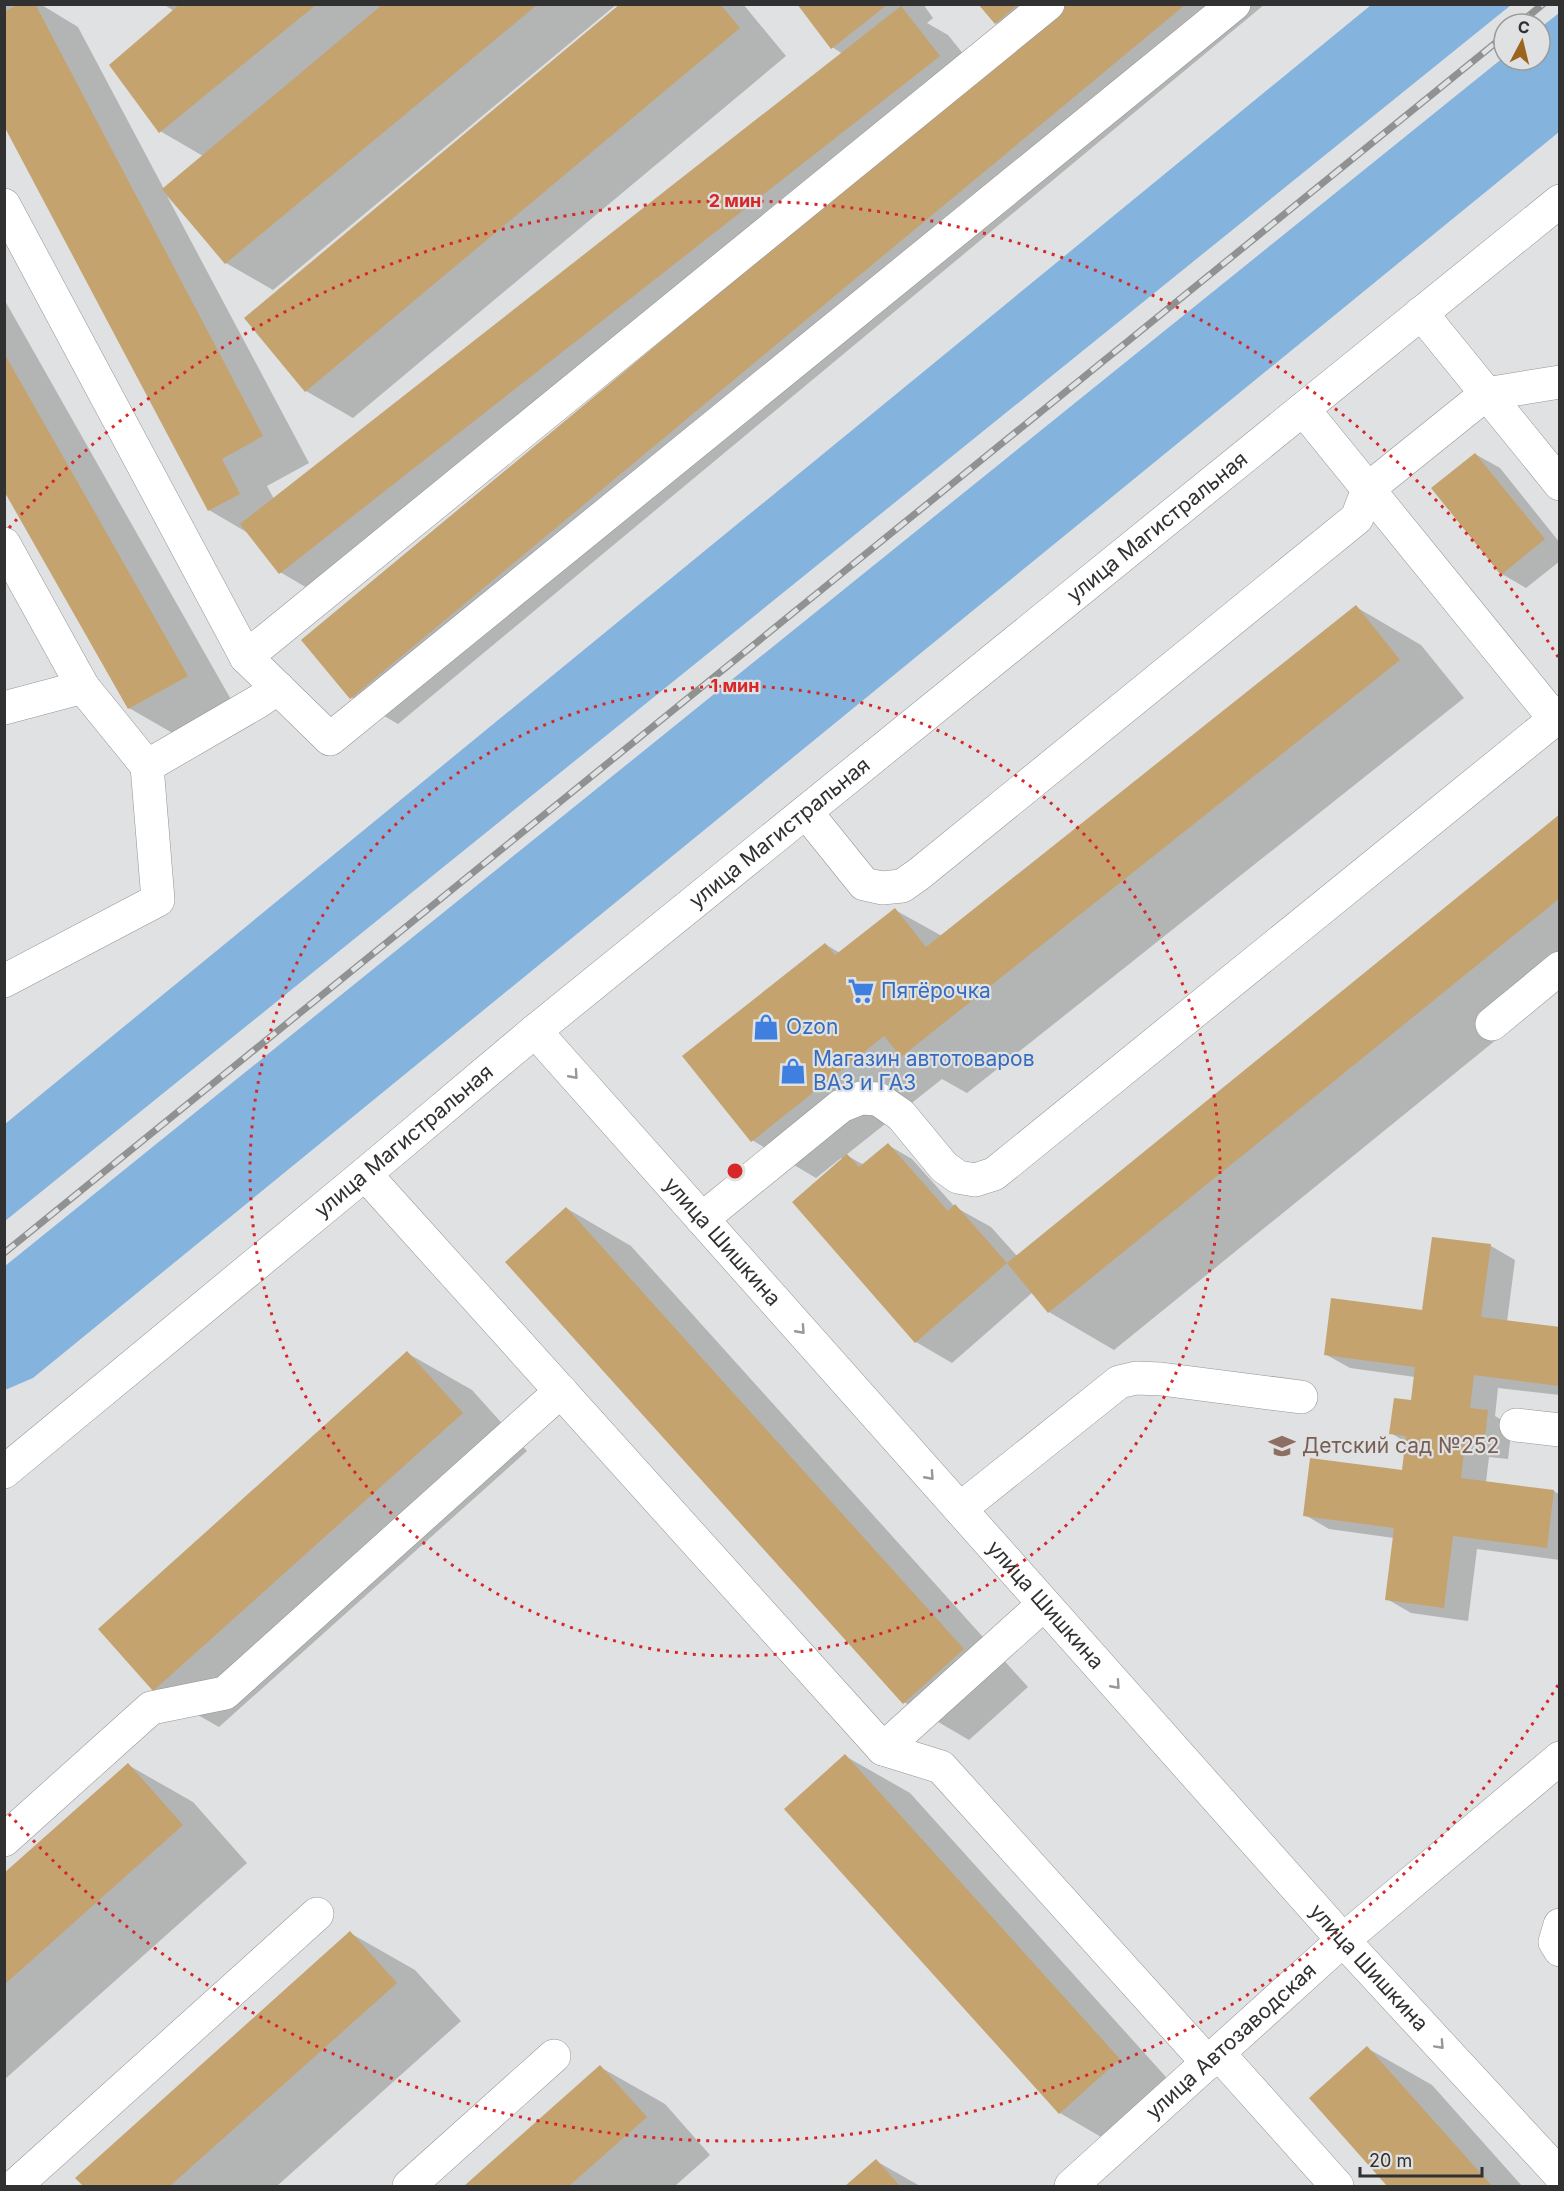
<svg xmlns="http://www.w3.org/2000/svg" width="1564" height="2191" font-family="Inter,sans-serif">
	<rect width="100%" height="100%" fill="#e0e1e2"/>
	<path fill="#84b4de" d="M1371 5H1511L5 1221V1124Z
		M1559 13V132L33 1378 5 1390V1266L1504 57V60H1540V28Z"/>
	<path fill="#0003" d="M4 4H40L78 27 164 189 203 156 160 131 174 11 163 4H617L273 290 226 263 167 196 309 463 267 486 274 499 843 54 832 47 799 4H923L933 18 927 23 948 35 982 77 1026 41 996 23 980 4H1265L398 724 351 697 712 301 710 299 326 599 280 572 248 533 209 510 4 123Z
		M623 4H743L786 56 353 418 306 391Z
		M4 299 233 703 176 735 129 708 4 488Z
		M1475 454 1500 468 1560 543V561L1526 588 1502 574Z
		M1356 607 1421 645 1464 698 967 1093 942 1079 846 1155 864 1165 888 1145 912 1159 955 1207 991 1227 1017 1256 1560 815V988L1114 1350 1049 1312 1033 1292 952 1363 916 1342 794 1203 843 1160 841 1158 816 1178 752 1140 825 944 840 953 895 910 942 936Z
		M566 1208 631 1246 1028 1687 969 1740 904 1702Z
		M1491 1246 1515 1260 1507 1322 1560 1329V1395L1498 1388 1495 1416 1512 1426 1508 1459 1489 1457 1486 1482 1554 1491 1560 1495V1560L1477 1549 1468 1621 1411 1613 1387 1599 1394 1538 1329 1529 1305 1515 1403 1471 1407 1443 1391 1433 1412 1402 1415 1377 1350 1368 1325 1354 1424 1311Z
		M407 1353 472 1390 527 1451 219 1727 154 1690Z
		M845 1756 910 1793 1184 2097 1125 2151 1060 2113 786 1809Z
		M128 1765 193 1802 247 1863 4 2080V1875Z
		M350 1933 415 1970 461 2021 277 2186H85L77 2178Z
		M1367 2048 1432 2085 1522 2186H1389L1311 2098Z
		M600 2067 665 2104 710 2155 675 2186H466Z
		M876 2161 920 2186H847Z"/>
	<path fill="#c5a36f" d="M19 4H35L263 436 222 459 240 494 208 511 4 126V12Z
		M180 4H317L159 133 109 65Z
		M383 4H538L225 264 162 189Z
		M620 4H720L740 28 305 392 244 318Z
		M797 4H888L831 49Z
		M978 4H1019L995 24Z
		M1067 4H1186L350 699 301 640Z
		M901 6 940 56 279 574 240 524Z
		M4 353 188 676 128 709 4 491Z
		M1475 453 1545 539 1501 575 1431 488Z
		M1356 605 1400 660 901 1057 884 1036 751 1142 682 1056 825 943 835 955 895 908 926 947Z
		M1560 814V898L1048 1313 1007 1263 915 1343 792 1202 847 1154 859 1167 888 1143 948 1211 955 1204 1007 1263Z
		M566 1207 964 1649 903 1704 505 1262Z
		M1432 1237 1491 1244 1481 1317 1560 1327V1386L1474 1375 1470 1408 1488 1410 1484 1446 1465 1444 1461 1478 1554 1490 1547 1548 1453 1536 1444 1608 1385 1600 1394 1528 1303 1516 1310 1458 1402 1470 1406 1436 1389 1434 1394 1398 1411 1400 1415 1367 1324 1355 1331 1298 1422 1310Z
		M407 1351 463 1413 153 1691 98 1629Z
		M845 1754 1120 2059 1059 2114 784 1809Z
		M128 1763 183 1825 4 1985V1873Z
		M350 1931 397 1983 170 2186H83L75 2178Z
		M1367 2046 1492 2186H1387L1309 2098Z
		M600 2065 647 2117 569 2186H464Z
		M876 2159 900 2186H845Z"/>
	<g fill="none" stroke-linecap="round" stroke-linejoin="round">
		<g stroke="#949596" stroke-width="34">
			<g id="minor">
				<path d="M4 205 246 657 330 739 1234 4"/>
				<path d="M1421 313 1560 484"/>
				<path d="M1303 409 1555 719"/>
				<path d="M4 544 83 687"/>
				<path d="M246 657 1048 4"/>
				<path d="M4 708 83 687 147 766 259 701 278 688"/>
				<path d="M806 812 864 884 882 888 902 886 919 874 1357 518 1368 489 1486 394 1560 382"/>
				<path d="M4 981 158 900 147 766"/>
				<path d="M1492 1024 1560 968"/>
				<path id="s1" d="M535 1031 1343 1940 1560 2175"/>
				<path d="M365 1174 883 1749 941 1767 1208 2063"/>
				<path d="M702 1219 841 1106 861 1098 878 1099 901 1115 944 1167 958 1177 975 1180 994 1174 1560 715"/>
				<path d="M1516 1425 1560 1430"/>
				<path d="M960 1509 1119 1382 1136 1378 1161 1379 1301 1397"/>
				<path d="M883 1749 1044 1604"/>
				<path d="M4 1840 151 1708 225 1693 561 1391"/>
				<path d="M1560 1925 1555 1942 1560 1950"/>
				<path d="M1218 2053 1337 2186"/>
				<path d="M16 2185 317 1914"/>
				<path d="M409 2186 554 2056"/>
				<path id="s2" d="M1071 2186 1343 1940 1560 1758"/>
			</g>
		</g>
		<g stroke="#949596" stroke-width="34">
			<g id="major">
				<path id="s3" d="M4 1472 365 1174 535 1031 1560 201"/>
			</g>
		</g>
		<use href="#minor" stroke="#fff" stroke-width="33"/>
		<use href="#major" stroke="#fff" stroke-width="33"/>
		<g stroke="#909191" stroke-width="7">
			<path id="rail" d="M1519 24 1543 4
				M4 1253 1504 36"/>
		</g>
		<use href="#rail" stroke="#e0e1e2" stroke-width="4.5" stroke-dasharray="14" stroke-linecap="butt"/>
	</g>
	<defs><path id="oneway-chevron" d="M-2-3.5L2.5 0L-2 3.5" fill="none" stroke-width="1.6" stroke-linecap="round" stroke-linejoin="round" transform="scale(1.5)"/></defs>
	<g stroke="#989898">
		<use href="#oneway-chevron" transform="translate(574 1075) rotate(48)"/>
		<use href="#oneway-chevron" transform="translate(801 1330) rotate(48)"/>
		<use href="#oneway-chevron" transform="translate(930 1476) rotate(48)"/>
		<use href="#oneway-chevron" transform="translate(1116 1685) rotate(48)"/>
		<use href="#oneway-chevron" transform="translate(1440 2045) rotate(47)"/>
	</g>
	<g fill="none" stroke="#d62828" stroke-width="3" stroke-dasharray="3 6">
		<circle cx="735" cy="1171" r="485"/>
		<path d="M1558 1685A970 970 0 0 1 9 1814M9 528A970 970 0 0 1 1558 657"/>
	</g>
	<defs>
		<g id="supermarket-bare" transform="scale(2.07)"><path d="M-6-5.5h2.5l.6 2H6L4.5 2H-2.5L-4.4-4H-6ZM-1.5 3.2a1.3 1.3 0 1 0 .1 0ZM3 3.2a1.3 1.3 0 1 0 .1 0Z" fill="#3f7fe0" stroke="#e0e1e2" stroke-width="2.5" paint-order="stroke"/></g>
		<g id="shop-bare" transform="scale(2.07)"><path d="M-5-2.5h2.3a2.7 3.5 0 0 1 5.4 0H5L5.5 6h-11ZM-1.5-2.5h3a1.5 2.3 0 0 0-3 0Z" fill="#3f7fe0" stroke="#e0e1e2" stroke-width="2.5" paint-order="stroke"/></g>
		<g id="school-bare" transform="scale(2.07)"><path d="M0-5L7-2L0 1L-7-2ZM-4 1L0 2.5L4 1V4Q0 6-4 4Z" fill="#8d6e63" stroke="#e0e1e2" stroke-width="2.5" paint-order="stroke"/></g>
	</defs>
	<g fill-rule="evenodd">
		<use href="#supermarket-bare" x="861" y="991"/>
		<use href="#shop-bare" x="766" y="1027"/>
		<use href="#shop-bare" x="793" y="1071"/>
		<use href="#school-bare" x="1282" y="1446"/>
	</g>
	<g text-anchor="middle" stroke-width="4.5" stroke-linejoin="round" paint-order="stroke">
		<g font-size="21" fill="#313131" stroke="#e0e1e2">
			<text dy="7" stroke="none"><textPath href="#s3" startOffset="1491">улица Магистральная</textPath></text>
			<text dy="7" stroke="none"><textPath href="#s3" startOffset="1005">улица Магистральная</textPath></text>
			<text dy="7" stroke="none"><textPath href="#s3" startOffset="519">улица Магистральная</textPath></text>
			<text dy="7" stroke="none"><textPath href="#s1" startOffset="282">улица Шишкина</textPath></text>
			<text dy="7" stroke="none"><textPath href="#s1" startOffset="768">улица Шишкина</textPath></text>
			<text dy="7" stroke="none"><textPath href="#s1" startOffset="1254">улица Шишкина</textPath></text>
			<text dy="7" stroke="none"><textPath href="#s2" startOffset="216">улица Автозаводская</textPath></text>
		</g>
		<g font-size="21" fill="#366cbe" stroke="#e0e1e2" text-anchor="start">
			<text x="881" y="998">Пятёрочка</text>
			<text x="786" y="1034">Ozon</text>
			<text x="813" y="1066">Магазин автотоваров<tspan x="813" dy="24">ВАЗ и ГАЗ</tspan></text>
		</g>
		<g font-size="21" fill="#785e54" stroke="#e0e1e2" text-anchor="start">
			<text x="1302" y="1453">Детский сад №252</text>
		</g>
	</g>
	<circle cx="735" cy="1171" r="9" fill="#d62828" stroke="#e0e1e2" stroke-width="3"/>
	<g font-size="18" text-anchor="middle" font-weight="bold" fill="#d62828" stroke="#e0e1e2" stroke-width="4.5" stroke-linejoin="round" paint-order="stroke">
		<text x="735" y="207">2 мин</text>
		<text x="735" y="692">1 мин</text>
	</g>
	<rect width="1564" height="2191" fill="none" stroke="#313131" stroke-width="12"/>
	<g transform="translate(1522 42) rotate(7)"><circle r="28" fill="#e0e1e2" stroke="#9a9b9b" stroke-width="1.5"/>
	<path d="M0-4.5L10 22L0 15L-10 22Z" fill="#9b651e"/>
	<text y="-9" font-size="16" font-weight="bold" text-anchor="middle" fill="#313131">С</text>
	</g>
	<path d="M1360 2167v9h122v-9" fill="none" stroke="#313131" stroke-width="3"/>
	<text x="1369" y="2167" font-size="18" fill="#313131" stroke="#e0e1e2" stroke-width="4.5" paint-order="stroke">20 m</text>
</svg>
